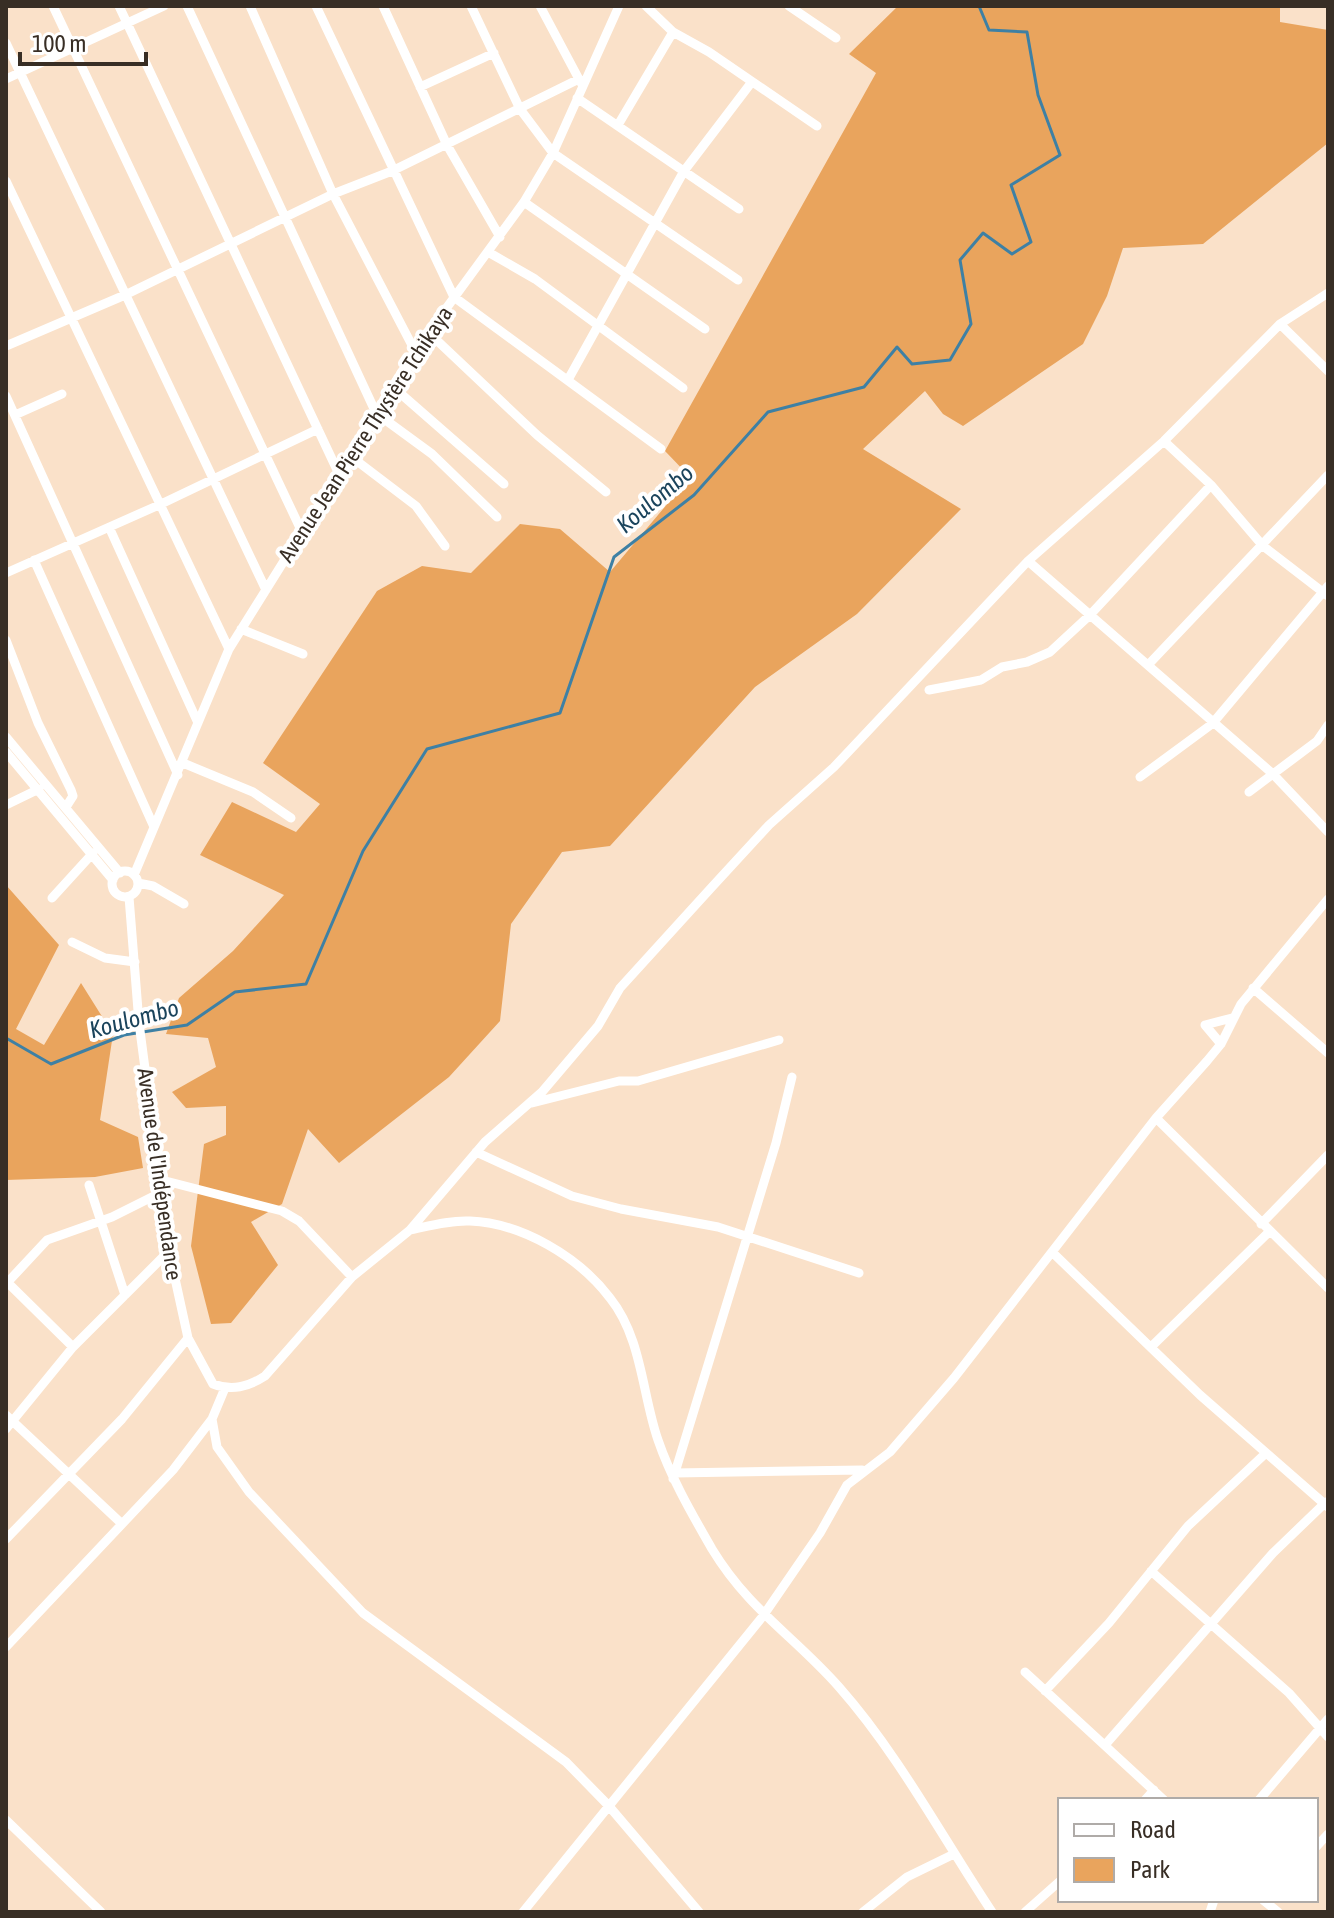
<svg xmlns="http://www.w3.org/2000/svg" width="1334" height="1918" font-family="'Asap Condensed',sans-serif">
	<rect width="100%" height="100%" fill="#fae1c9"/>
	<path fill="#e9a45d" d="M898 6H1280V22L1328 30V143L1203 244 1123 248 1107 296 1083 344 963 426 943 414 925 391 863 449 961 509 857 614 755 687 610 846 562 852 511 924 500 1021 449 1077 339 1163 308 1129 282 1204 251 1222 278 1265 231 1323 211 1324 191 1246 204 1144 226 1135V1106L186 1108 172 1092 216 1067 208 1038 166 1034 179 998 233 951 284 895 200 855 232 802 296 832 320 804 263 763 377 591 422 566 471 573 520 524 560 529 610 572 690 477 665 451 876 73 849 54Z
		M6 885 59 945 16 1029 44 1045 81 983 113 1034 100 1120 138 1137 143 1168 95 1177 6 1180Z"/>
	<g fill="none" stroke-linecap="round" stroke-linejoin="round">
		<path stroke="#3e80a4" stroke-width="3" d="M6 1038 51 1064 124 1035 187 1025 235 992 306 984 363 851 427 749 560 713 614 557 694 495 768 412 864 387 897 347 912 364 950 360 971 324 960 260 983 233 1012 254 1031 242 1011 185 1060 155 1038 95 1027 32 989 30 979 6"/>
		<path stroke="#fff" stroke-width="9" d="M53 6 302 532
			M119 6 338 472
			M187 6 376 413 432 454 497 517
			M250 6 333 194 415 351
			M316 6 454 297 661 449
			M383 6 447 145 500 237
			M471 6 520 109 553 153 738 280
			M540 6 581 83
			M646 6 673 32 709 52 817 126
			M789 6 836 38
			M6 43 266 590
			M6 79 164 6
			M420 87 494 53
			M577 98 739 209
			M618 125 673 32
			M6 181 229 649
			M524 202 705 329
			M488 252 535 279 683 388
			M1280 324 1328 371
			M428 332 537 435 606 492
			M6 346 125 295 333 194 392 171 579 79
			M569 378 684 171 751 83
			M393 387 504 484
			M6 396 178 775
			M15 415 62 394
			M1164 441 1211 485 1263 546 1328 596
			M349 455 416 506 445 546
			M109 527 198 723
			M34 560 154 827
			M1028 561 1273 774 1249 792
			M6 573 159 505 318 429
			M241 629 303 654
			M6 640 38 723 71 790 73 796 66 807
			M1148 665 1328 475
			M929 690 981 680 1002 667 1027 662 1050 652 1090 615 1211 485
			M1328 725 1317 741 1273 774 1328 832
			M6 737 120 873
			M6 752 113 880
			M183 763 253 792 291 818
			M1140 777 1212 724 1328 586
			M6 805 39 789
			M112 884a13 13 0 1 1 26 0a13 13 0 1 1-26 0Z
			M134 875 229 649 415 351 524 202 553 153 619 6
			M138 883 153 886 184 904
			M129 897 139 1023 169 1251 188 1338 213 1384C232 1391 248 1387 265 1376L352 1277 410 1230 485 1142 542 1092 598 1026 620 988 711 888 769 825 834 767 1028 561 1164 441 1280 324 1328 293
			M52 898 93 853
			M72 942 105 958 135 962
			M1253 988 1328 1053
			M1205 1025 1232 1018
			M1205 1025 1221 1044
			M532 1103 619 1081H638L779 1040
			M1156 1118 1328 1288
			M476 1152 572 1196 621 1209 718 1227 859 1273
			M158 1179 282 1211 299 1221 352 1277
			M89 1185 125 1295
			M1261 1224 1328 1155
			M410 1230C429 1226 450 1220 470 1221 522 1223 579 1257 610 1298 642 1338 642 1394 658 1440 671 1478 692 1514 712 1549 749 1610 794 1636 839 1687 899 1755 942 1837 992 1912
			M1052 1252 1200 1395 1328 1507
			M6 1281 73 1347
			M6 1284 47 1240 112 1217 160 1193
			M1152 1346 1269 1232
			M225 1388 212 1419 217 1447 249 1492 363 1613 566 1762 608 1805 699 1912
			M6 1415 121 1523
			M6 1429 73 1347 169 1251
			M675 1473 862 1470
			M673 1479 776 1143 792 1077
			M6 1539 122 1419 188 1338
			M1151 1571 1289 1693 1328 1737
			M6 1647 173 1470 212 1419
			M1025 1672 1164 1800
			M1045 1691 1109 1623 1188 1526 1266 1453
			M1105 1745 1273 1553 1326 1502
			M1145 1800 1154 1790
			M1259 1800 1328 1719
			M6 1820 101 1912
			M1316 1847 1328 1834
			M1263 1900 1278 1912
			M523 1912 763 1616 820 1533 847 1485 890 1452 954 1378 1156 1118 1207 1061 1221 1044 1241 1004 1328 899
			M863 1912 907 1877 954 1854
			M1025 1912 1060 1881
			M1210 1912 1214 1900"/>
	</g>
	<g text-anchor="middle" stroke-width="8" stroke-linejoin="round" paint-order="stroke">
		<g font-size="22" fill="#382e25" stroke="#fff">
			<text transform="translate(365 434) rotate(-57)" y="8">Avenue Jean Pierre Thystère Tchikaya</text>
			<text transform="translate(160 1174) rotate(82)" y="8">Avenue de l'Indépendance</text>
		</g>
		<g font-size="24" font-style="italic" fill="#1b445c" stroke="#fff">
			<text transform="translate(655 499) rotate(-40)" y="8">Koulombo</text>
			<text transform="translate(134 1019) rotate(-15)" y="8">Koulombo</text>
		</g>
	</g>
	<rect width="1334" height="1918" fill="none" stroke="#382e25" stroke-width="16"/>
	<rect x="1058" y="1798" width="260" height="104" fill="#ffffff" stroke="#afaba8" stroke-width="2"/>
	<rect x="1074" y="1824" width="40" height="12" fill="#ffffff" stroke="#afaba8" stroke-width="2"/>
	<text x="1130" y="1838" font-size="24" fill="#382e25">Road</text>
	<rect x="1074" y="1858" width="40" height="24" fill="#e9a45d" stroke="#afaba8" stroke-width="2"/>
	<text x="1130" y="1878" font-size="24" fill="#382e25">Park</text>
	<path d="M20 52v12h126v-12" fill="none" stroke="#382e25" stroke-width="4"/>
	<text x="32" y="52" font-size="24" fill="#382e25" stroke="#ffffff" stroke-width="6" paint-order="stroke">100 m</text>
</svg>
